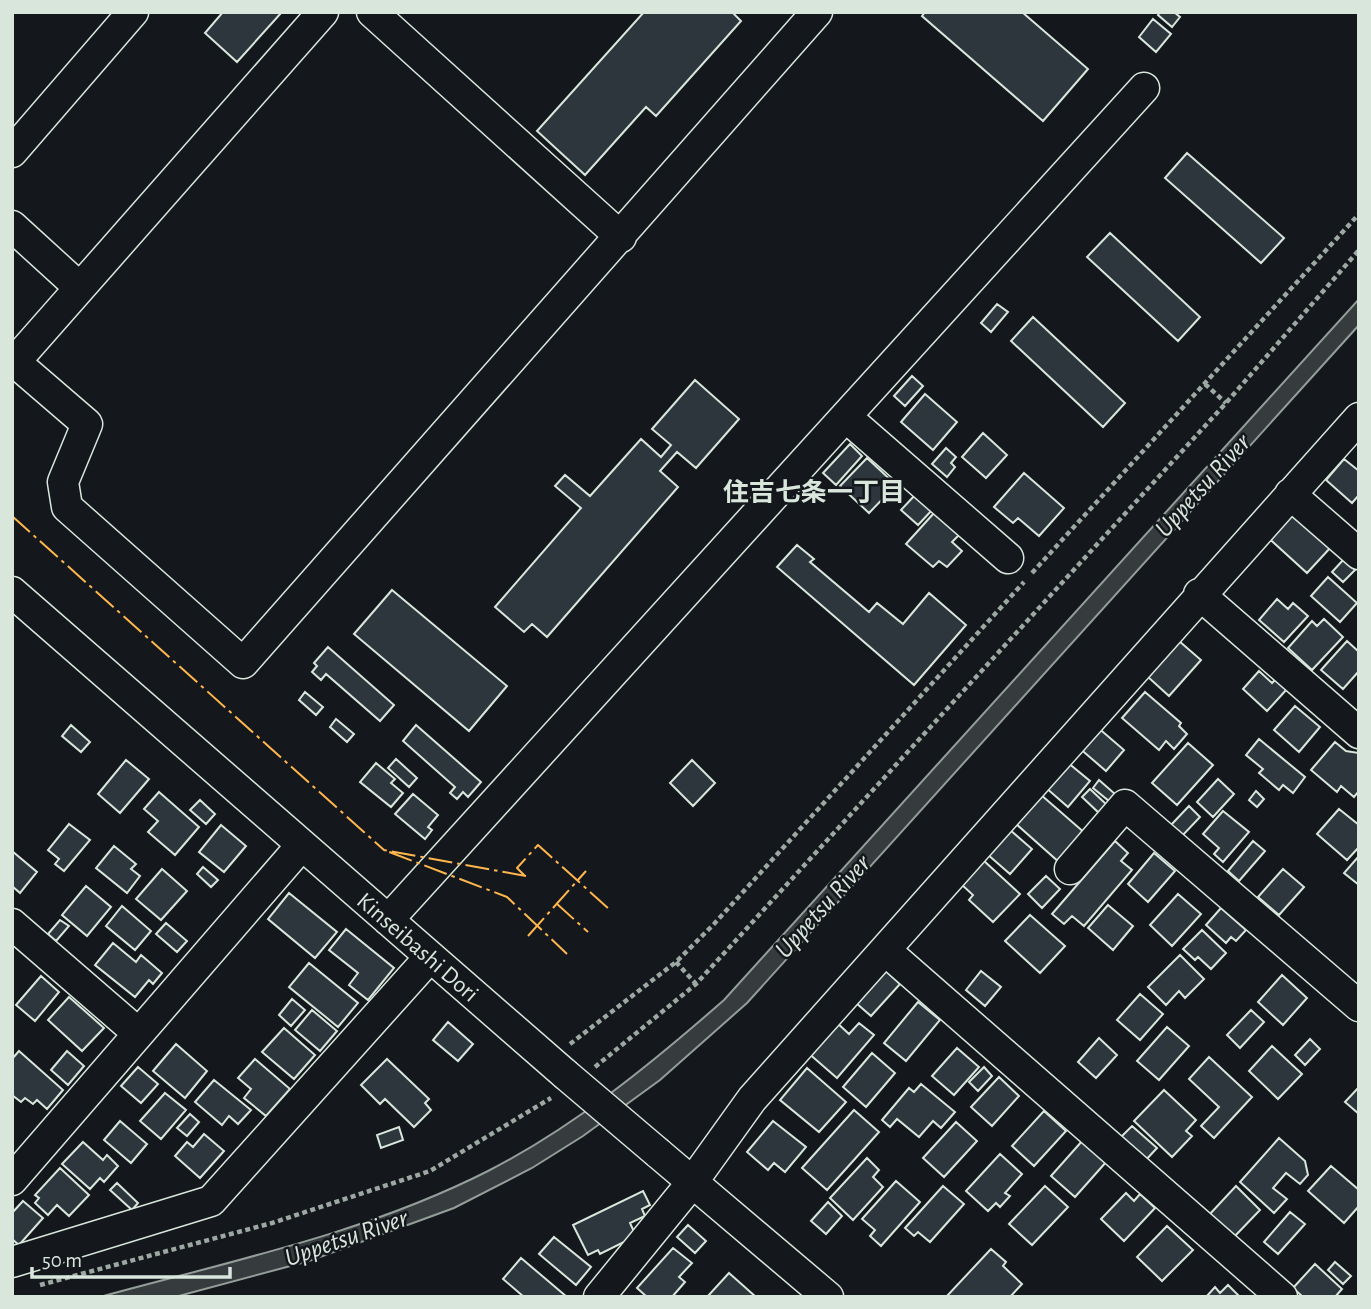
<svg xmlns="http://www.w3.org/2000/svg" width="1371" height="1309" font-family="'Alegreya Sans','Noto Sans JP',sans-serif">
	<rect width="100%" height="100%" fill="#14181c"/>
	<path fill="#363b3e" stroke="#939e99" stroke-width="2" d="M1359 299V325L747 1003 660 1080 583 1136 532 1168 454 1208 309 1261 175 1297H100C231 1261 366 1233 488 1171 574 1127 651 1064 724 1000Z"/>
	<path fill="#2c363c" stroke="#d8e6dc" stroke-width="2" d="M223 12H282L237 62 205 33Z
		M644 12H732L741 21 656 116 646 107 585 175 537 131Z
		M925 12H1022L1088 69 1043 121 922 16Z
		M1160 12H1174L1180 17 1172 27 1158 15Z
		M1153 19 1171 34 1156 52 1139 37Z
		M1187 153 1284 238 1261 263 1165 178Z
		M1110 233 1200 317 1178 341 1087 257Z
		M997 304 1008 312 991 332 981 323Z
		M1033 317 1125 403 1103 427 1011 341Z
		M912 376 923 386 905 406 894 396Z
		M695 380 739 419 696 468 677 452 660 471 678 487 547 637 532 624 524 632 495 607 581 508 555 486 565 475 590 496 641 439 661 457 671 445 652 429Z
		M925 394 957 422 933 450 901 422Z
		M983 433 1007 455 986 478 962 457Z
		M850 444 862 456 836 485 823 473Z
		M946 448 956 457 951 463 955 467 947 477 932 464Z
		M867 458 896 485 869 513 840 486Z
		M1344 459 1359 471V495L1352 503 1326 480Z
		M1024 473 1064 508 1039 536 1018 518 1013 523 994 507Z
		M916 494 933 509 918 525 901 510Z
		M1287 507 1331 547 1307 573 1263 533Z
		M934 513 959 535 952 542 962 551 947 567 939 561 933 567 906 544Z
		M797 545 814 559 810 562 869 612 877 603 903 624 929 593 966 625 914 685 777 567Z
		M1344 559 1355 570 1343 582 1332 572Z
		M1328 577 1357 603 1340 622 1311 596Z
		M392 590 507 686 469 731 354 634Z
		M1277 599 1288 609 1293 603 1308 616 1284 642 1259 620Z
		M1324 619 1343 637 1312 670 1288 648 1312 621 1317 626Z
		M1179 641 1201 660 1169 696 1148 677Z
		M1347 641 1359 652V671L1343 689 1321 670Z
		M328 647 394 705 380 721 326 674 321 680 312 672 317 666 314 663Z
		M1259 671 1272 683 1276 679 1287 689 1267 711 1243 689Z
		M305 692 323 707 316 715 299 700Z
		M1145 692 1181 723 1179 726 1187 734 1174 749 1166 741 1159 750 1122 718Z
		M1295 706 1320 727 1299 752 1274 730Z
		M336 719 354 734 347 742 330 727Z
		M71 725 90 742 81 752 62 736Z
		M416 725 481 782 468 797 463 792 457 799 450 793 455 787 403 741Z
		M1096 726 1124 750 1106 771 1078 747Z
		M1259 739 1305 777 1293 793 1283 785 1279 790 1259 773 1263 769 1246 755Z
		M1335 742 1346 751 1359 753V791L1354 797 1341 786 1337 792 1311 770Z
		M1188 743 1213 765 1177 805 1152 783Z
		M396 759 417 778 409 787 388 768Z
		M126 760 149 779 120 813 98 794Z
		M692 760 715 783 693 806 670 783Z
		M1067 762 1090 781 1068 807 1045 787Z
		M376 763 395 779 391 783 403 793 391 807 360 782Z
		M1218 779 1234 794 1213 817 1197 802Z
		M1099 780 1115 794 1109 801 1093 788Z
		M1090 789 1107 805 1099 813 1082 797Z
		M1256 791 1264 799 1257 807 1249 800Z
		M159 792 199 827 175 855 148 832 158 821 144 809Z
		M413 794 438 815 428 827 432 830 425 839 395 814Z
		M1040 794 1086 834 1060 863 1015 823Z
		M200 800 215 814 206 824 190 810Z
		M1189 806 1200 817 1183 835 1171 825Z
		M1339 809 1359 825V847L1347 860 1317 834Z
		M1223 811 1249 832 1223 862 1214 854 1219 848 1203 834Z
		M69 824 90 840 64 871 55 864 59 859 48 850Z
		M221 825 246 846 224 872 199 852Z
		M1009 829 1032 849 1010 874 987 854Z
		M1115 841 1128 853 1121 861 1132 870 1084 926 1072 916 1064 924 1052 914Z
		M1253 841 1265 851 1239 881 1228 871Z
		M114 846 136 864 131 869 140 876 127 893 96 868Z
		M12 851 37 872 20 893 12 886Z
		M1154 853 1175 871 1148 902 1128 884Z
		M1359 856V885L1344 873Z
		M983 860 1020 894 993 922 969 900 973 895 961 884Z
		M203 867 218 880 211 887 197 874Z
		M162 869 187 891 161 920 136 899Z
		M1283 869 1304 887 1279 915 1258 897Z
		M1046 876 1060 889 1042 908 1028 894Z
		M86 886 111 907 87 936 62 915Z
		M289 893 337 932 315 958 268 919Z
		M1178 894 1201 914 1172 946 1150 925Z
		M1108 905 1133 926 1113 950 1088 928Z
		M122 906 151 931 135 950 106 926Z
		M1221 908 1246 930 1236 941 1231 937 1226 943 1206 925Z
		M1030 915 1065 946 1040 973 1005 941Z
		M60 920 69 926 56 941 48 934Z
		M166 923 187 941 177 952 156 934Z
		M346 929 394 968 368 1000 349 985 358 973 329 950Z
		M1202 930 1226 953 1211 969 1198 957 1195 960 1183 949Z
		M113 943 136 962 141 955 162 973 153 984 149 980 135 997 95 965Z
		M1180 955 1204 979 1185 998 1179 991 1166 1005 1148 987Z
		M309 963 358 1003 338 1027 289 987Z
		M885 970 900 984 871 1016 856 1003Z
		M981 971 1001 987 985 1006 966 990Z
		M1282 975 1307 998 1283 1025 1258 1002Z
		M41 976 59 992 35 1021 16 1005Z
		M1140 994 1163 1014 1140 1040 1117 1020Z
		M69 997 104 1028 82 1051 48 1020Z
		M292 999 305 1010 291 1026 279 1015Z
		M918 1002 940 1020 906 1061 884 1043Z
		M312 1010 337 1031 320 1051 295 1030Z
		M1251 1010 1264 1022 1240 1048 1227 1035Z
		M834 1020 849 1034 859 1023 874 1035 837 1078 807 1052Z
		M448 1022 473 1044 458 1061 433 1040Z
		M1167 1027 1189 1046 1159 1080 1137 1061Z
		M284 1028 315 1055 294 1079 262 1052Z
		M1099 1038 1117 1055 1096 1078 1078 1062Z
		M1310 1039 1320 1049 1305 1065 1295 1055Z
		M176 1044 207 1071 185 1098 153 1071Z
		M1272 1046 1302 1074 1278 1099 1249 1071Z
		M957 1048 979 1067 954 1095 932 1076Z
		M19 1051 63 1090 47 1109 37 1100 33 1104 25 1098 21 1102 12 1095V1059Z
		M67 1051 84 1066 68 1085 51 1070Z
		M872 1053 895 1073 866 1107 843 1087Z
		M1209 1057 1252 1097 1214 1138 1201 1126 1219 1107 1189 1079Z
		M255 1059 290 1089 266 1116 244 1098 251 1089 238 1078Z
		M387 1059 429 1099 425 1103 431 1110 414 1127 385 1099 380 1104 361 1085Z
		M138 1067 158 1084 141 1103 121 1086Z
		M984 1067 992 1076 978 1091 969 1082Z
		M807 1068 846 1102 819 1132 780 1100Z
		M999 1077 1019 1096 992 1126 971 1107Z
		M214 1080 251 1110 238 1124 229 1116 222 1125 195 1102Z
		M921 1084 955 1112 941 1128 933 1121 919 1137 897 1119 890 1127 882 1120 909 1088 914 1092Z
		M1359 1087V1114L1345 1102Z
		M1164 1090 1196 1120 1186 1131 1192 1136 1172 1157 1134 1121Z
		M165 1093 186 1110 161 1139 140 1121Z
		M854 1110 879 1132 827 1190 802 1168Z
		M1044 1111 1066 1131 1034 1166 1012 1146Z
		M190 1114 199 1122 187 1136 177 1128Z
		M120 1121 147 1144 131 1163 104 1140Z
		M773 1121 806 1147 785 1172 774 1163 768 1170 747 1152Z
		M956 1122 977 1141 944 1177 923 1158Z
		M1132 1126 1157 1148 1143 1163 1118 1140Z
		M399 1127 403 1140 381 1148 377 1135Z
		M204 1134 224 1151 200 1178 175 1156 187 1142 193 1147Z
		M1279 1138 1305 1161 1308 1175 1300 1184 1286 1173 1273 1188 1287 1199 1274 1213 1240 1182Z
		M1083 1140 1107 1161 1075 1197 1051 1176Z
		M83 1142 103 1160 107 1155 118 1166 104 1182 100 1178 90 1189 62 1164Z
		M1000 1154 1022 1174 1005 1193 1010 1196 1000 1207 996 1203 988 1211 966 1191Z
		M867 1158 879 1170 873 1177 883 1187 853 1220 830 1198Z
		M1331 1166 1359 1190V1206L1344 1223 1308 1191Z
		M60 1168 89 1195 69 1216 57 1205 48 1215 35 1203 39 1198 35 1195Z
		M896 1181 920 1202 881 1246 870 1236 875 1230 862 1219Z
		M117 1183 138 1203 132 1210 110 1190Z
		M943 1186 964 1204 930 1242 918 1232 914 1236 905 1228Z
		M1045 1186 1068 1207 1032 1245 1009 1224Z
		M1236 1186 1260 1210 1233 1238 1209 1215Z
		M643 1191 650 1205 642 1209 645 1216 630 1223 636 1236 600 1254 598 1250 588 1255 573 1225Z
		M1126 1193 1134 1201 1140 1194 1155 1208 1124 1241 1101 1219Z
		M23 1201 43 1218 19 1245 12 1239V1213Z
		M828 1202 842 1216 826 1234 811 1221Z
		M1290 1212 1305 1224 1278 1254 1264 1242Z
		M688 1225 706 1241 695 1253 677 1237Z
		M1167 1226 1193 1250 1162 1281 1137 1257Z
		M554 1237 591 1267 576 1285 539 1254Z
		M673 1248 692 1263 679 1277 685 1282 672 1297H647L637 1288Z
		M991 1249 1006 1262 1003 1266 1022 1284 1010 1297H946Z
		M521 1258 567 1297H524L503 1279Z
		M1335 1262 1351 1276 1343 1284 1328 1270Z
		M1315 1264 1342 1289 1335 1297H1303L1293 1288Z
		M729 1273 756 1297H707Z
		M1228 1285 1240 1297H1206L1215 1287 1220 1293Z"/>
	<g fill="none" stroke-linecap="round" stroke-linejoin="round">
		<g stroke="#d8e6dc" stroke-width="33">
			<path id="minor" d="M372 12 621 237
				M12 152 133 12
				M12 226 80 288
				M15 362 87 424 63 482 67 507 243 663 817 12
				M12 365 323 12
				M846 417 1008 558
				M1290 494 1359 554
				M12 592 565 1074
				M1199 594 1359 733
				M1070 869 1125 805 1359 1006
				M388 920 1144 88
				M12 924 138 1033
				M885 950 1282 1297
				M658 1153 828 1297
				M12 1180 301 846
				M12 1262 211 1201 430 957
				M599 1297 691 1184 752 1099 1359 418"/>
		</g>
		<path stroke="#9da8a2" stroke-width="4.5" stroke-dasharray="5 3.5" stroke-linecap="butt" d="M1205 384 1226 403
			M1032 573 1359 214
			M676 962 696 984
			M570 1044 676 962 714 924 1024 582
			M595 1067 696 984 1226 403 1359 250
			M40 1285 272 1223 430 1171 551 1098"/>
		<use href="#minor" stroke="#14181c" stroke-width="30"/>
		<g stroke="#d8e6dc" stroke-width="33" stroke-linecap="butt">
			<path id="minor-bridge" d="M565 1074 658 1153"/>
		</g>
		<use href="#minor-bridge" stroke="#14181c" stroke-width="30"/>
		<path stroke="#ffb74d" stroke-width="2" stroke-dasharray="24 5 3.5 5" stroke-linecap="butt" d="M12 516 384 850
			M525 876 517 868 538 845 609 909
			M526 876 384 850 507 897 567 954
			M556 903 588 932
			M528 936 586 871"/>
	</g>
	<g text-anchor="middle" stroke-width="5" stroke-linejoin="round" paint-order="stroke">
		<g font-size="24" fill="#d8e6dc" stroke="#14181c">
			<text transform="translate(418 947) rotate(41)" y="8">Kinseibashi Dori</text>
		</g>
		<g font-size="26" font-style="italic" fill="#d8e6dc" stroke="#14181c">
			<text transform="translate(1202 485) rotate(-48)" y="9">Uppetsu River</text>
			<text transform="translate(822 906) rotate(-48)" y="9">Uppetsu River</text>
			<text transform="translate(346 1237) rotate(-19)" y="9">Uppetsu River</text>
		</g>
		<g font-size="26" font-weight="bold" fill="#d8e6dc" stroke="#14181c">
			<text x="814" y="501">住吉七条一丁目</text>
		</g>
	</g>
	<rect width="1371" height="1309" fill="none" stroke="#d8e6dc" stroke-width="28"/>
	<path d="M32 1267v10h198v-10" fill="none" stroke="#d8e6dc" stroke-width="3.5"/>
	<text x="42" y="1267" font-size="21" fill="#d8e6dc" stroke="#14181c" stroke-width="5" paint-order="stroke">50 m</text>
</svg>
